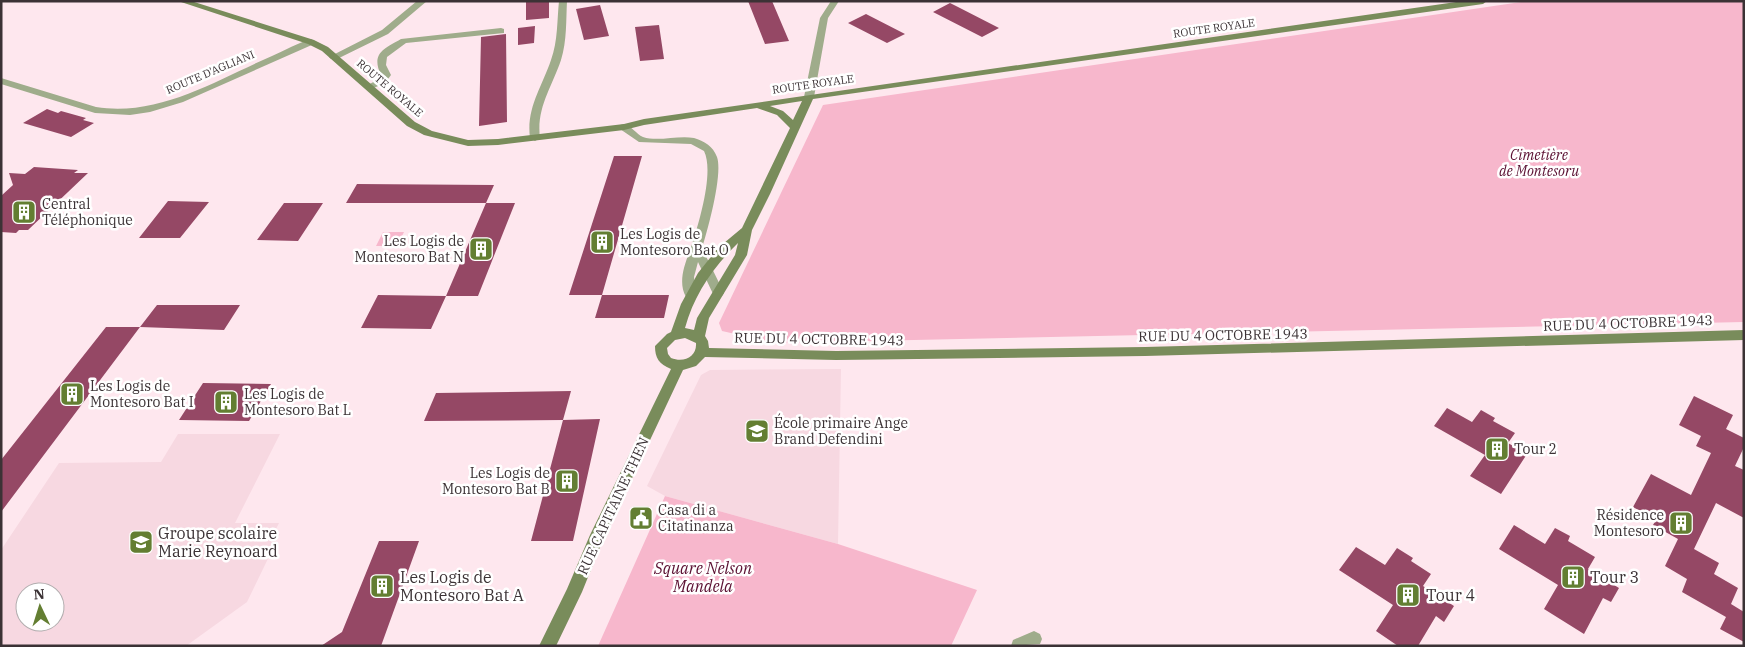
<svg xmlns="http://www.w3.org/2000/svg" width="1745" height="647" font-family="'IBM Plex Serif',serif">
	<rect width="100%" height="100%" fill="#fee7ee"/>
	<path fill="#f7d8e1" fill-rule="evenodd" d="M841 369 838 544 665 496 647 486 701 375 710 370Z
		M178 434H280L235 523H279L274 533 280 534 247 602 186 646H1V550L59 463 161 462ZM25 592H55V622H25Z"/>
	<path fill="#f7b7cc" d="M1527 1H1740L1744 4V322L775 343 722 331 719 323 823 105Z
		M383 232H404L397 246H376Z
		M665 496 838 544 977 590 951 646H598Z"/>
	<path fill="#954865" d="M526 1H549V18L526 20Z
		M748 1H772L789 41 765 44Z
		M950 3 958 7 999 28 982 37 933 12Z
		M600 5 609 36 584 40 576 9Z
		M866 14 905 34 887 43 848 23Z
		M659 25 664 59 640 61 635 27Z
		M535 26 534 43 518 45V28Z
		M506 34 507 122 479 126 481 37Z
		M47 109 58 113 61 111 86 118 83 120 94 123 71 137 23 123Z
		M614 156H642L602 295H569Z
		M34 167 78 170 74 173H88L28 230H19L16 233 1 232V196L13 185 9 173 25 174Z
		M357 184 494 185 486 203H346Z
		M168 201 209 202 180 238H139Z
		M284 203H323L298 241 257 240Z
		M486 203H515L478 296H446Z
		M378 295 446 296 431 329 361 328Z
		M602 295H669L664 318H595Z
		M157 305H240L224 330 140 327Z
		M106 327H140L1 512V460Z
		M203 383 271 384 249 421 179 420Z
		M571 391 563 420 424 421 436 393Z
		M1694 396 1733 415 1726 429 1744 438V447L1735 466 1744 470V518L1716 503 1694 549 1719 563 1714 574 1738 588 1731 604 1744 612V642L1720 629 1726 617 1682 592 1687 579 1665 566 1678 539 1653 525 1656 520 1633 507 1651 474 1691 495 1711 453 1696 446 1701 436 1679 425Z
		M1447 408 1472 422 1481 410 1495 418 1493 421 1515 433 1508 443 1527 454 1501 494 1470 476 1485 455 1434 426Z
		M600 419 573 541H531L563 420Z
		M1514 525 1545 544 1555 528 1570 536 1568 541 1595 557 1588 569 1619 588 1611 602 1603 598 1584 634 1544 609 1558 585 1499 549Z
		M379 541H419L381 646H321L342 632Z
		M1356 547 1385 565 1397 548 1413 558 1411 561 1431 574 1423 586 1454 606 1444 622 1436 616 1418 646H1398L1376 631 1393 605 1339 570Z"/>
	<g fill="none" stroke-linecap="round" stroke-linejoin="round">
		<path fill="#9fac8b" fill-rule="evenodd" d="M417 1H427L388 34 337 59H331L329 57 382 30Z
			M559 1H567C566 20 567 41 561 60 552 87 536 108 540 138L535 141 530 138C526 108 542 87 551 60 558 41 557 20 559 1Z
			M831 1H839L828 18 814 97 809 100 804 97 820 18Z
			M501 28 504 29V33L406 43 387 57 386 65 391 75 385 83 369 90 364 87 379 79 381 75C371 54 383 49 401 39Z
			M311 39 316 42 314 44 183 102 150 112 130 115 95 113 1 84V78L96 107C159 117 216 80 272 56 285 50 298 43 311 39Z
			M624 124C632 126 636 134 643 137 658 142 678 135 694 138 704 141 713 146 717 157 723 174 708 229 702 248L724 293 722 296H714L698 262 694 277 696 294 694 297H686C676 279 688 258 693 241 700 219 714 171 704 151L691 144 639 142 620 129V125Z
			M1034 631 1040 634 1042 639 1040 644 1011 646 1013 640Z"/>
		<path fill="#798c5b" fill-rule="evenodd" d="M178 1H191L314 40 328 47 415 122 432 131 468 140 498 139 624 124 644 119 1463 1H1487L1483 4 813 99 770 194 752 230 747 255 709 318 705 336 708 341 709 348 836 351 1145 347 1744 330V340L1145 356 836 360 705 357 696 366 683 370 603 540 582 592 556 646H539L567 589 590 535 671 369C659 364 655 358 655 346L667 334 671 332 681 304 698 273 718 248 742 228 790 128 777 115 757 108 644 125 624 130 498 145 468 146 424 135 407 126 322 51 308 44ZM802 101 793 120 783 111 770 106ZM738 243 735 255 697 318 694 330 685 328C694 295 713 267 738 243ZM685 338 696 343C697 357 684 363 671 358L668 354 667 348 675 340Z"/>
	</g>
	<defs>
		<g id="building-square" transform="scale(1.25)"><rect x="-9" y="-9" width="18" height="18" rx="4" fill="#637e32" stroke="#fff"/><path d="M-4-6H4V6H1V3H-1V6H-4ZM-2.5-4.3h1.7v1.8h-1.7ZM.8-4.3h1.7v1.8H.8ZM-2.5-1h1.7V.8h-1.7ZM.8-1h1.7V.8H.8Z" fill="#fff"/></g>
		<g id="school-square" transform="scale(1.25)"><rect x="-9" y="-9" width="18" height="18" rx="4" fill="#637e32" stroke="#fff"/><path d="M0-5L7-2L0 1L-7-2ZM-4 1L0 2.5L4 1V4Q0 6-4 4Z" fill="#fff"/></g>
		<g id="civic-square" transform="scale(1.25)"><rect x="-9" y="-9" width="18" height="18" rx="4" fill="#637e32" stroke="#fff"/><path d="M-.6-6.5H3V-4.5H.6V-3L4-1V1h2V6H-6V1h2V-1L-.6-3ZM-1.2 2.5V6h2.4V2.5Z" fill="#fff"/></g>
	</defs>
	<g fill-rule="evenodd">
		<use href="#building-square" x="24" y="212"/>
		<use href="#building-square" x="602" y="242"/>
		<use href="#building-square" x="481" y="249"/>
		<use href="#building-square" x="72" y="394"/>
		<use href="#building-square" x="226" y="402"/>
		<use href="#school-square" x="757" y="431"/>
		<use href="#building-square" x="1497" y="449"/>
		<use href="#building-square" x="567" y="481"/>
		<use href="#civic-square" x="641" y="518"/>
		<use href="#building-square" x="1681" y="523"/>
		<use href="#school-square" x="141" y="542"/>
		<use href="#building-square" x="1573" y="577"/>
		<use href="#building-square" x="382" y="586"/>
		<use href="#building-square" x="1408" y="595"/>
	</g>
	<g text-anchor="middle" stroke-width="5" stroke-linejoin="round" paint-order="stroke">
		<g font-size="11" fill="#3b3235" stroke="#fff">
			<text transform="translate(1214 28) rotate(-8)" y="4">ROUTE ROYALE</text>
			<text transform="translate(210 72) rotate(-23)" y="4">ROUTE D'AGLIANI</text>
			<text transform="translate(813 84) rotate(-8)" y="4">ROUTE ROYALE</text>
			<text transform="translate(390 88) rotate(40)" y="4">ROUTE ROYALE</text>
		</g>
		<g font-size="14" font-style="italic" fill="#5b1032" stroke="#fff">
			<text x="1539" y="160">Cimetière<tspan x="1539" dy="16">de Montesoru</tspan></text>
		</g>
		<g font-size="14" fill="#3b3235" stroke="#fff" text-anchor="start">
			<text x="42" y="209">Central<tspan x="42" dy="16">Téléphonique</tspan></text>
			<text x="620" y="239">Les Logis de<tspan x="620" dy="16">Montesoro Bat O</tspan></text>
			<text x="464" y="246" text-anchor="end">Les Logis de<tspan x="464" dy="16">Montesoro Bat N</tspan></text>
			<text x="90" y="391">Les Logis de<tspan x="90" dy="16">Montesoro Bat I</tspan></text>
			<text x="244" y="399">Les Logis de<tspan x="244" dy="16">Montesoro Bat L</tspan></text>
			<text x="774" y="428">École primaire Ange<tspan x="774" dy="16">Brand Defendini</tspan></text>
			<text x="1514" y="454">Tour 2</text>
			<text x="550" y="478" text-anchor="end">Les Logis de<tspan x="550" dy="16">Montesoro Bat B</tspan></text>
			<text x="658" y="515">Casa di a<tspan x="658" dy="16">Citatinanza</tspan></text>
			<text x="1664" y="520" text-anchor="end">Résidence<tspan x="1664" dy="16">Montesoro</tspan></text>
		</g>
		<g font-size="14" fill="#3b3235" stroke="#fff">
			<text transform="translate(1628 323) rotate(-2)" y="5">RUE DU 4 OCTOBRE 1943</text>
			<text transform="translate(1223 335) rotate(-1)" y="5">RUE DU 4 OCTOBRE 1943</text>
			<text transform="translate(819 339) rotate(1)" y="5">RUE DU 4 OCTOBRE 1943</text>
			<text transform="translate(613 506) rotate(-65)" y="5">RUE CAPITAINE THEN</text>
		</g>
		<g font-size="16" fill="#3b3235" stroke="#fff" text-anchor="start">
			<text x="158" y="539">Groupe scolaire<tspan x="158" dy="18">Marie Reynoard</tspan></text>
			<text x="400" y="583">Les Logis de<tspan x="400" dy="18">Montesoro Bat A</tspan></text>
			<text x="1590" y="583">Tour 3</text>
			<text x="1426" y="601">Tour 4</text>
		</g>
		<g font-size="16" font-style="italic" fill="#5b1032" stroke="#fff">
			<text x="703" y="574">Square Nelson<tspan x="703" dy="18">Mandela</tspan></text>
		</g>
	</g>
	<rect width="1745" height="647" fill="none" stroke="#3b3235" stroke-width="5"/>
	<g transform="translate(40 607) rotate(356)"><circle r="24" fill="#ffffff" stroke="#b1adae"/>
	<path d="M0-4L9 19L0 12L-9 19Z" fill="#637e32"/>
	<text y="-8" font-size="14" font-weight="bold" text-anchor="middle" fill="#3b3235">N</text>
	</g>
</svg>
